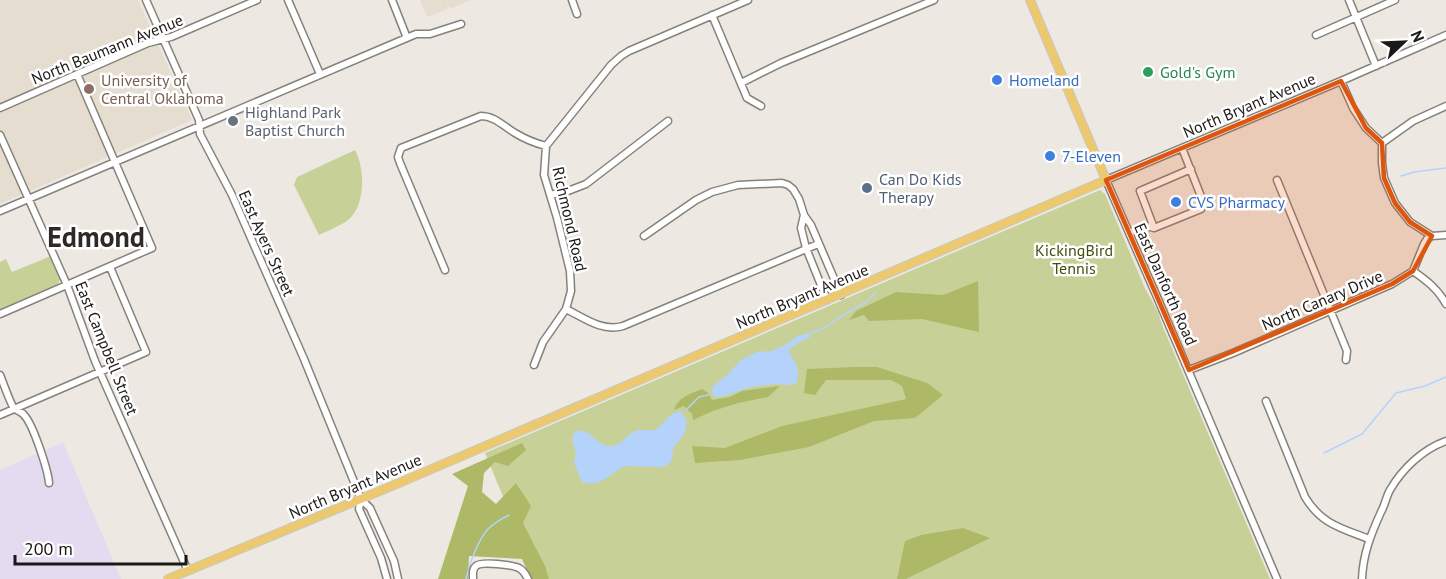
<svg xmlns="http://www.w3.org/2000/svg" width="1446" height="579" font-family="'PT Sans',sans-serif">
	<rect width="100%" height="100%" fill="#ede9e2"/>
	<path fill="#e5ded0" d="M0 0H138L192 120 0 204Z
		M420 0H471L450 9 448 5 447 6 448 9 427 17Z"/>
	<path fill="#e4dbf0" d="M63 442 121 579H0V470Z"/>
	<path fill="#c7d197" d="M355 150C365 168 366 206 348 220 340 226 329 230 319 235L294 185 297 177Z
		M1100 190 1105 194 1144 286 1158 312 1163 327 1270 579H537L485 453Z
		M51 256 60 276V279L58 284 0 309V262L6 259 12 272Z"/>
	<path fill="#adb966" d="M978 281 979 332 922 319 869 321 864 315 849 320 856 311 896 292 943 295Z
		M856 367H877L927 383 943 395 915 418 874 421 809 447 740 460 695 463 692 446 725 448 782 426 906 399 902 386 891 380H826L815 395 804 393 807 369Z
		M780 386 768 397 738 403 713 411 693 420 692 414 684 406 674 410C678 397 690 394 702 389L707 392 712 400 730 397 742 391Z
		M522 443 526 450 508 466 495 462 484 473 482 492 496 504 516 483 531 506 523 523 545 566 549 579H531L522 559 469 556 468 579H438L468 486 452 474Z
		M963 528 990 538 906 579H897L905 541 921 535Z"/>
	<path fill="#b5d2fb" d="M810 333V337L791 347 789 352C796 364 801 370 796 384 788 386 784 384 777 384 766 385 753 386 742 390 730 394 727 397 714 397L712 393 713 386 727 375 741 360 757 352 772 351 788 343 798 336Z
		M680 411 687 420C685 436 683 435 674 447 672 451 672 457 671 462L663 467 624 466C610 474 600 488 582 482L574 463 576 453 572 439 575 432C591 425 598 449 612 446 622 445 627 434 635 431 642 428 651 433 658 428 666 421 669 413 680 411Z"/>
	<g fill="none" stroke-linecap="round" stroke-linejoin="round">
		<path stroke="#b5d2fb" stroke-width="1.5" d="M1401 176 1414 172 1446 168
			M808 334 824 328 837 319 867 301 876 292
			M686 410 699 397 708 395
			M1324 453 1362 434 1396 393 1425 386 1446 377
			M466 579C470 563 477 542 488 529 494 523 501 519 509 515"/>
		<g stroke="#85827b" stroke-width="9">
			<path id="minor" d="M146 0 199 120 200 134 232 195 304 359 361 499 370 508 394 561 398 579
				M288 0 320 74
				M392 0 407 38
				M572 0 577 14
				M1349 0 1376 66
				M712 15 747 98 761 106
				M1316 35 1395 0
				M1341 81 1353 108 1366 128 1382 143V163L1384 178 1395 203 1410 222 1432 236
				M741 83 781 63 934 0
				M0 108 148 43 171 37 257 0
				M0 135 67 285 95 361 188 571
				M1382 143 1413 121 1446 106
				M1277 180 1347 351 1346 360
				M550 195 568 191 586 184 668 121
				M0 211 416 34H430L461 24
				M804 215 801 228 806 248 827 300
				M1154 228 1140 191 1191 169
				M1129 233 1146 226 1154 228 1201 209 1204 204 1182 148
				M644 236 696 200 712 192 738 185 782 183 788 185 793 189 799 199 804 215 811 225 841 295
				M445 270 400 163 398 157 401 148 481 116C495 116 503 126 515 133 525 139 534 143 546 146
				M1413 271C1426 280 1438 289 1446 304
				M566 309C584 318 602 332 623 326L818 244
				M0 314 152 248 77 74
				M534 365 543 342 566 309 571 291 570 271 557 218 544 175 546 146 611 65 621 56 629 51 748 0
				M1189 370 1233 353 1392 284 1413 271 1424 244 1427 239 1432 236 1446 235
				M0 375C4 385 8 397 13 407 16 411 21 411 24 415 33 424 48 470 49 483
				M1266 401 1305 497C1321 524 1341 528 1369 539
				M0 415 146 352 110 267
				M361 499 359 509 381 558 387 579
				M473 579C473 574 472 569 476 566 481 561 513 565 519 568 523 570 526 575 528 579
				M1277 579 1157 297 1106 180 1341 81 1446 35
				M1362 579C1363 554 1371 534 1381 512 1385 505 1386 497 1390 490 1402 469 1423 449 1446 441"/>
		</g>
		<g stroke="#c8c8c7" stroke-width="10">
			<path id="major" d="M168 579 399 483 1106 180 1030 0"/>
		</g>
		<use href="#minor" stroke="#fff" stroke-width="6"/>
		<use href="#major" stroke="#ecc96e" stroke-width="8"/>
	</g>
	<path fill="#de560d" fill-opacity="0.2" stroke="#de560d" stroke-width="4.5" stroke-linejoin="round" d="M1341 81 1366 128 1382 143 1384 178 1395 203 1410 222 1432 236 1413 271 1392 284 1189 370 1106 180Z"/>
	<circle fill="#2e9e5b" stroke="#fff" stroke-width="2" cx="1148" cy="72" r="6"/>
	<g fill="#3f7fe0" stroke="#fff" stroke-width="2">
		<circle cx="997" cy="80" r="6"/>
		<circle cx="1050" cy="156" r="6"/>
		<circle cx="1176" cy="202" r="6"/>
	</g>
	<circle fill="#8d6e63" stroke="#fff" stroke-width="2" cx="89" cy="89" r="6"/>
	<circle fill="#6b7280" stroke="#fff" stroke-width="2" cx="233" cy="121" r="6"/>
	<circle fill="#5c6f8a" stroke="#fff" stroke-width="2" cx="867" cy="188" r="6"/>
	<g text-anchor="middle" stroke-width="5" stroke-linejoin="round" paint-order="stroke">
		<g font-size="16" fill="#1b1917" stroke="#fff">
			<text transform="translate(107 49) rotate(-22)" y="6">North Baumann Avenue</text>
			<text transform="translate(1249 105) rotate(-23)" y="6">North Bryant Avenue</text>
			<text transform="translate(570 219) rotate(77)" y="6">Richmond Road</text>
			<text transform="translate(267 243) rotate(66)" y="6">East Ayers Street</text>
			<text transform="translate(1166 284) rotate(66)" y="6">East Danforth Road</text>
			<text transform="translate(802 296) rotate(-23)" y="6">North Bryant Avenue</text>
			<text transform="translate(1322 300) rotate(-23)" y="6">North Canary Drive</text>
			<text transform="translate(107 348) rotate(68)" y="6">East Campbell Street</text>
			<text transform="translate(355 486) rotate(-23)" y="6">North Bryant Avenue</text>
		</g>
		<g font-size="16" fill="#27864d" stroke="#fff" text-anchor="start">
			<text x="1160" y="78">Gold's Gym</text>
		</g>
		<g font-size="16" fill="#785e54" stroke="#fff" text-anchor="start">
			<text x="101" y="86">University of<tspan x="101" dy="18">Central Oklahoma</tspan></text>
		</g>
		<g font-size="16" fill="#366cbe" stroke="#fff" text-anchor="start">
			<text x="1009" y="86">Homeland</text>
			<text x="1062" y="162">7-Eleven</text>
			<text x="1188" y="208">CVS Pharmacy</text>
		</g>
		<g font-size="16" fill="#5b616d" stroke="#fff" text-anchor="start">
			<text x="245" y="118">Highland Park<tspan x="245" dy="18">Baptist Church</tspan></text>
		</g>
		<g font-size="16" fill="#4e5e75" stroke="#fff" text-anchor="start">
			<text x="879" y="185">Can Do Kids<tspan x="879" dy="18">Therapy</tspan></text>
		</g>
		<g font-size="16" fill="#464d0f" stroke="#fff">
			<text x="1074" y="256">KickingBird<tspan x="1074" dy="18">Tennis</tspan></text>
		</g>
		<g font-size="28" font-weight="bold" fill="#2d2a25" stroke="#fff">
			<text x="96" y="247">Edmond</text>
		</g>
	</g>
	<g transform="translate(1404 42) rotate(67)" stroke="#ffffff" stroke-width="4.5" paint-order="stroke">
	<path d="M0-4.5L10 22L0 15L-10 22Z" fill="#1b1917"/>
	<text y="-9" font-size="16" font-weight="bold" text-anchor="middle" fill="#1b1917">N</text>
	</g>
	<path d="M15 555v9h171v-9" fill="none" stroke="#1b1917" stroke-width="3"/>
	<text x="24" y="555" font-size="18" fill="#1b1917" stroke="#ffffff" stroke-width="4.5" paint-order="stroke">200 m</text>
</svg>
